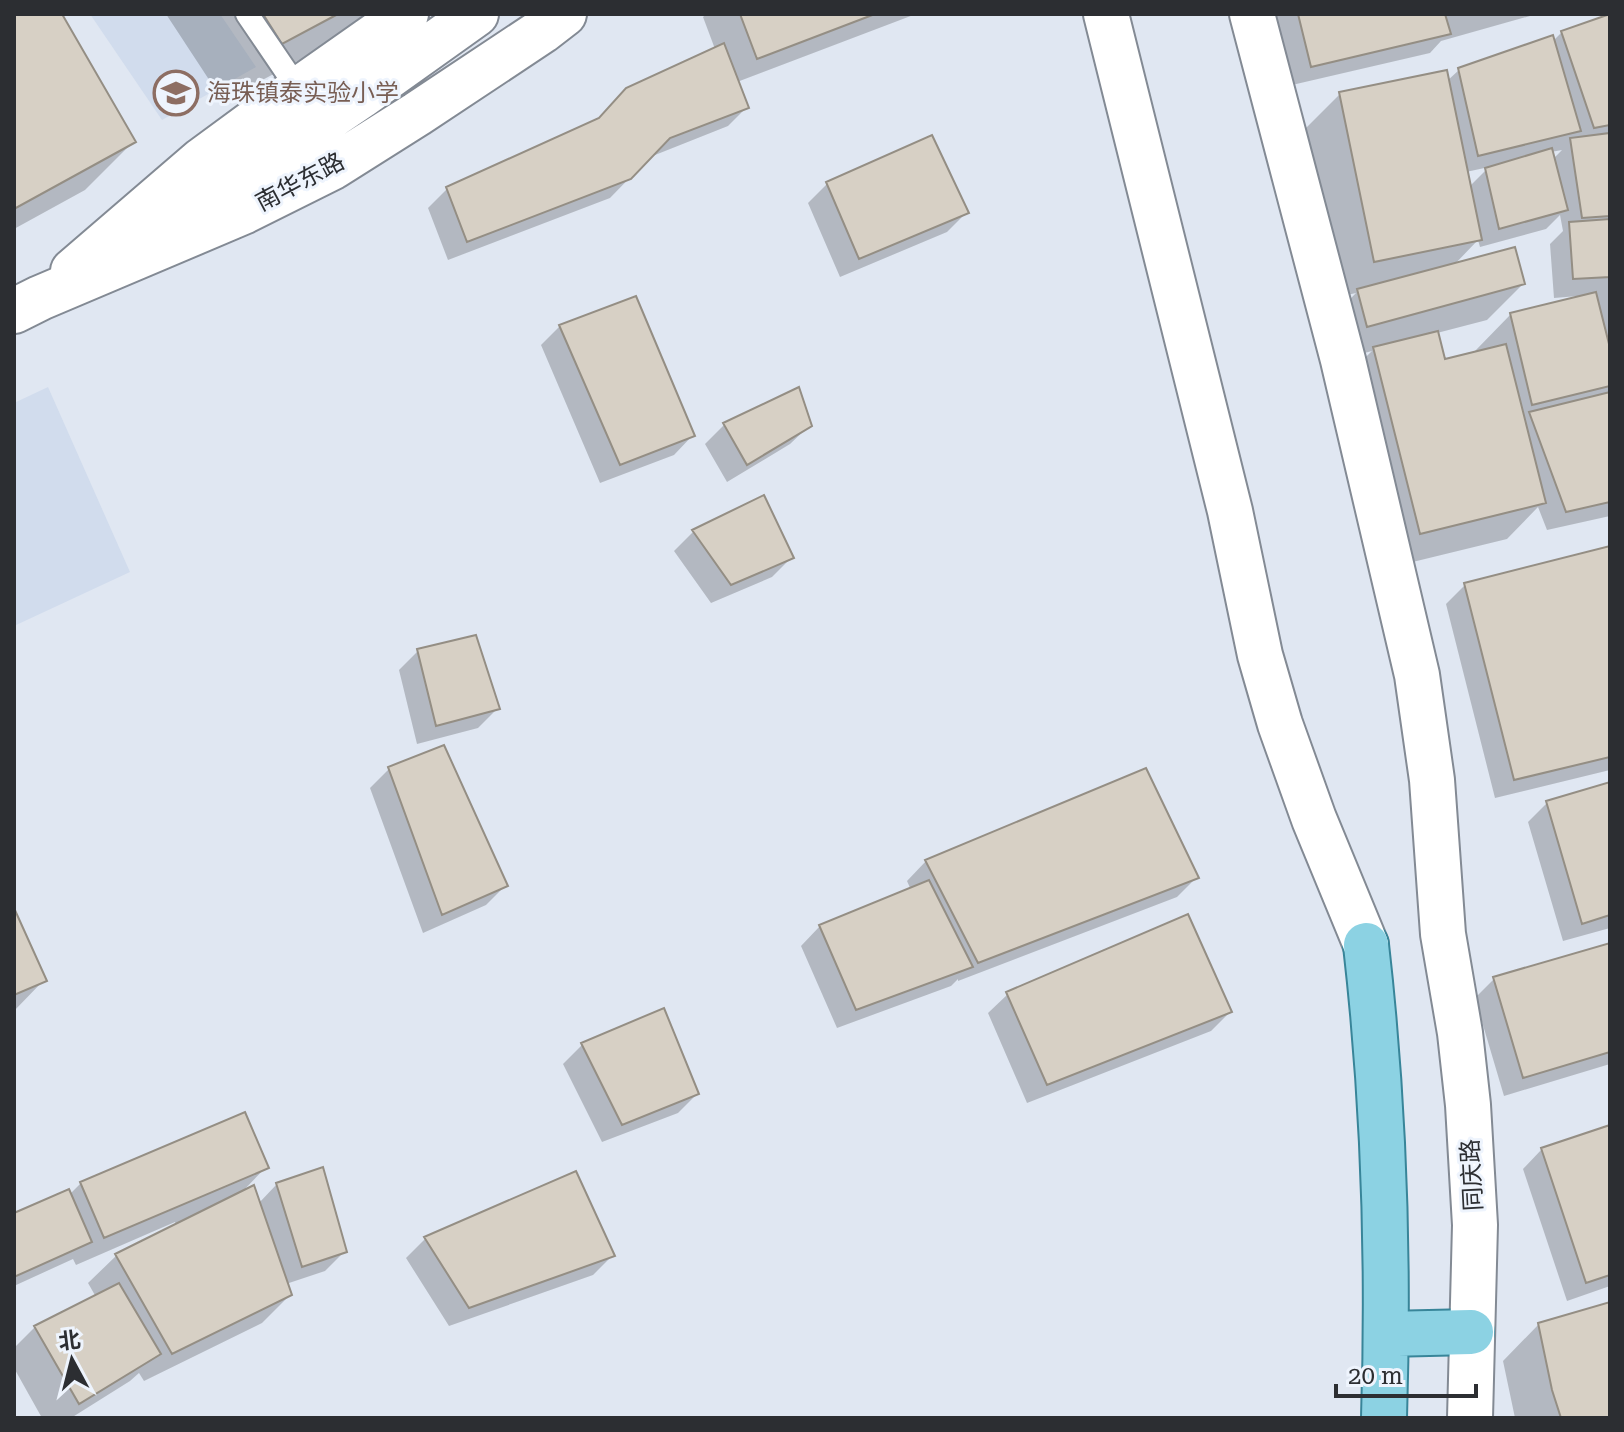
<svg xmlns="http://www.w3.org/2000/svg" width="1624" height="1432" font-family="'Roboto Serif','Noto Sans SC',serif">
	<rect width="100%" height="100%" fill="#e0e7f2"/>
	<path fill="#d1dced" d="M90 14H220L256 67 162 120Z
		M48 387 130 572 14 626V403Z"/>
	<path fill="#0003" fill-rule="evenodd" d="M14 14H60L133 142 85 190 14 229Z
		M166 14H381L367 24 223 101Z
		M706 14H916L737 82 747 107 728 126 650 157 610 198 448 260 428 208 447 189 597 121 715 49 703 17Z
		M1275 14H1537L1441 41 1430 53 1292 85Z
		M1610 16V516L1547 530 1538 507 1507 539 1384 569 1337 385 1372 351 1331 362 1322 328 1356 293 1338 297 1304 130 1340 94 1447 81 1459 70 1553 41 1562 32ZM1562 150 1553 159 1551 152ZM1489 167 1469 187 1466 172ZM1560 215 1563 231 1550 244 1554 298 1578 296 1579 298 1511 314 1475 351V354L1444 362 1437 333 1487 320 1523 284 1453 266 1478 240 1480 247 1546 229Z
		M827 184 967 212 947 232 840 277 808 203Z
		M560 326 693 435 674 455 600 483 541 345Z
		M724 425H810L790 444 727 482 705 444Z
		M763 498 791 558 772 577 711 603 674 551 693 532Z
		M1610 548V770L1495 798 1446 604 1465 585Z
		M418 651 497 709 478 728 417 744 399 670Z
		M443 747 505 886 486 905 423 933 370 788 389 769Z
		M1610 785V928L1563 941 1528 822 1547 803Z
		M926 861 1196 878 1177 897 958 981V979L951 986 837 1028 801 946 820 926 911 890 907 881Z
		M14 912 44 980 14 1011Z
		M1610 945V1064L1504 1096 1475 998 1494 979Z
		M1008 994 1230 1012 1211 1031 1027 1103 988 1013Z
		M582 1045 697 1094 678 1113 602 1142 563 1064Z
		M1610 1127V1286L1567 1301 1523 1169 1542 1149Z
		M266 1167 241 1193 258 1204 277 1184 344 1252 325 1271 286 1284 290 1295 262 1323 144 1381 139 1373 130 1381 71 1418H42L14 1368V1348L35 1327 96 1297 88 1283 117 1255 176 1226 175 1222 76 1265 73 1259 14 1286V1216L69 1195 81 1183Z
		M575 1173 613 1255 593 1275 449 1326 406 1258 425 1239Z
		M1610 1304V1418H1515L1503 1361 1539 1324Z"/>
	<path fill="#d7d0c5" stroke="#948e84" stroke-width="2" d="M14 14H62L136 142 14 209Z
		M263 14H338L282 44Z
		M740 14H875L757 59Z
		M1298 14H1445L1451 34 1311 67Z
		M1610 14V125L1594 128 1561 31Z
		M1553 35 1581 131 1478 156 1458 68Z
		M724 43 749 108 670 138 631 179 467 242 446 187 599 118 626 88Z
		M1447 70 1482 240 1374 262 1339 92Z
		M1610 133V216L1582 218 1570 138Z
		M932 135 969 213 859 259 826 182Z
		M1552 148 1568 210 1499 229 1485 168Z
		M1610 219V277L1573 279 1569 222Z
		M1515 247 1525 284 1367 327 1357 289Z
		M1596 292 1610 348V386L1532 405 1510 313Z
		M636 296 695 436 620 465 559 325Z
		M1438 331 1445 359 1506 344 1546 503 1420 534 1373 347Z
		M799 387 812 426 747 465 723 423Z
		M1610 392V502L1566 512 1529 412Z
		M764 495 794 558 731 585 692 530Z
		M1610 546V757L1514 780 1464 583Z
		M476 635 500 709 436 726 417 649Z
		M444 745 508 886 442 915 388 767Z
		M1146 768 1199 878 978 963 925 860Z
		M1610 782V915L1582 924 1546 801Z
		M929 880 973 967 856 1010 819 925Z
		M14 908 47 981 14 995Z
		M1188 914 1232 1012 1047 1085 1006 992Z
		M1610 943V1052L1523 1078 1493 977Z
		M664 1008 699 1094 622 1125 581 1043Z
		M245 1112 269 1168 104 1238 80 1182Z
		M1610 1125V1275L1586 1283 1541 1148Z
		M323 1167 347 1252 302 1267 276 1183Z
		M576 1171 615 1256 469 1308 424 1237Z
		M254 1185 292 1295 172 1354 115 1254Z
		M69 1189 92 1242 14 1277V1213Z
		M119 1283 161 1354 79 1404 34 1326Z
		M1610 1302V1418H1561L1552 1390 1538 1323Z"/>
	<g fill="none" stroke-linecap="round" stroke-linejoin="round">
		<g stroke="#838a94" stroke-width="26">
			<path id="lane" d="M247 14 298 89"/>
		</g>
		<g stroke="#838a94" stroke-width="48">
			<path id="secondary" d="M1106 14 1230 511 1260 655 1280 724 1314 819 1366 945
				M1252 14 1343 360 1417 675 1432 780 1443 934 1460 1033 1468 1105 1475 1225 1470 1418
				M169 219 271 157 361 96 476 14
				M73 271 202 160 285 99 406 14
				M14 311 40 298 243 212 333 167 417 114 542 31 564 14"/>
		</g>
		<g stroke="#388599" stroke-width="48">
			<path id="primary" d="M1366 945C1384 1102 1389 1260 1384 1418
				M1387 1334 1471 1332"/>
		</g>
		<use href="#lane" stroke="#fff" stroke-width="22"/>
		<use href="#secondary" stroke="#fff" stroke-width="44"/>
		<use href="#primary" stroke="#8cd2e3" stroke-width="44"/>
	</g>
	<defs>
		<g id="school-ring" transform="scale(2.3)"><circle r="9.5" fill="#eef4fd" stroke="#8d6e63" stroke-width="1.5"/><path d="M0-5L7-2L0 1L-7-2ZM-4 1L0 2.5L4 1V4Q0 6-4 4Z" fill="#8d6e63"/></g>
	</defs>
	<g fill-rule="evenodd">
		<use href="#school-ring" x="176" y="93"/>
	</g>
	<g text-anchor="middle" stroke-width="6" stroke-linejoin="round" paint-order="stroke">
		<g font-size="24" fill="#785e54" stroke="#eef4fd" text-anchor="start">
			<text x="207" y="101">海珠镇泰实验小学</text>
		</g>
		<g font-size="24" fill="#2c2e32" stroke="#eef4fd">
			<text transform="translate(300 182) rotate(-28)" y="8">南华东路</text>
			<text transform="translate(1472 1175) rotate(-93)" y="8">同庆路</text>
		</g>
	</g>
	<rect width="1624" height="1432" fill="none" stroke="#2c2e32" stroke-width="32"/>
	<g transform="translate(72 1360) rotate(353)" stroke="#eef4fd" stroke-width="6" paint-order="stroke">
	<path d="M0-6L14 30L0 20L-14 30Z" fill="#2c2e32"/>
	<text y="-12" font-size="22" font-weight="bold" text-anchor="middle" fill="#2c2e32">北</text>
	</g>
	<path d="M1336 1384v12h140v-12" fill="none" stroke="#2c2e32" stroke-width="4"/>
	<text x="1348" y="1384" font-size="24" fill="#2c2e32" stroke="#eef4fd" stroke-width="6" paint-order="stroke">20 m</text>
</svg>
